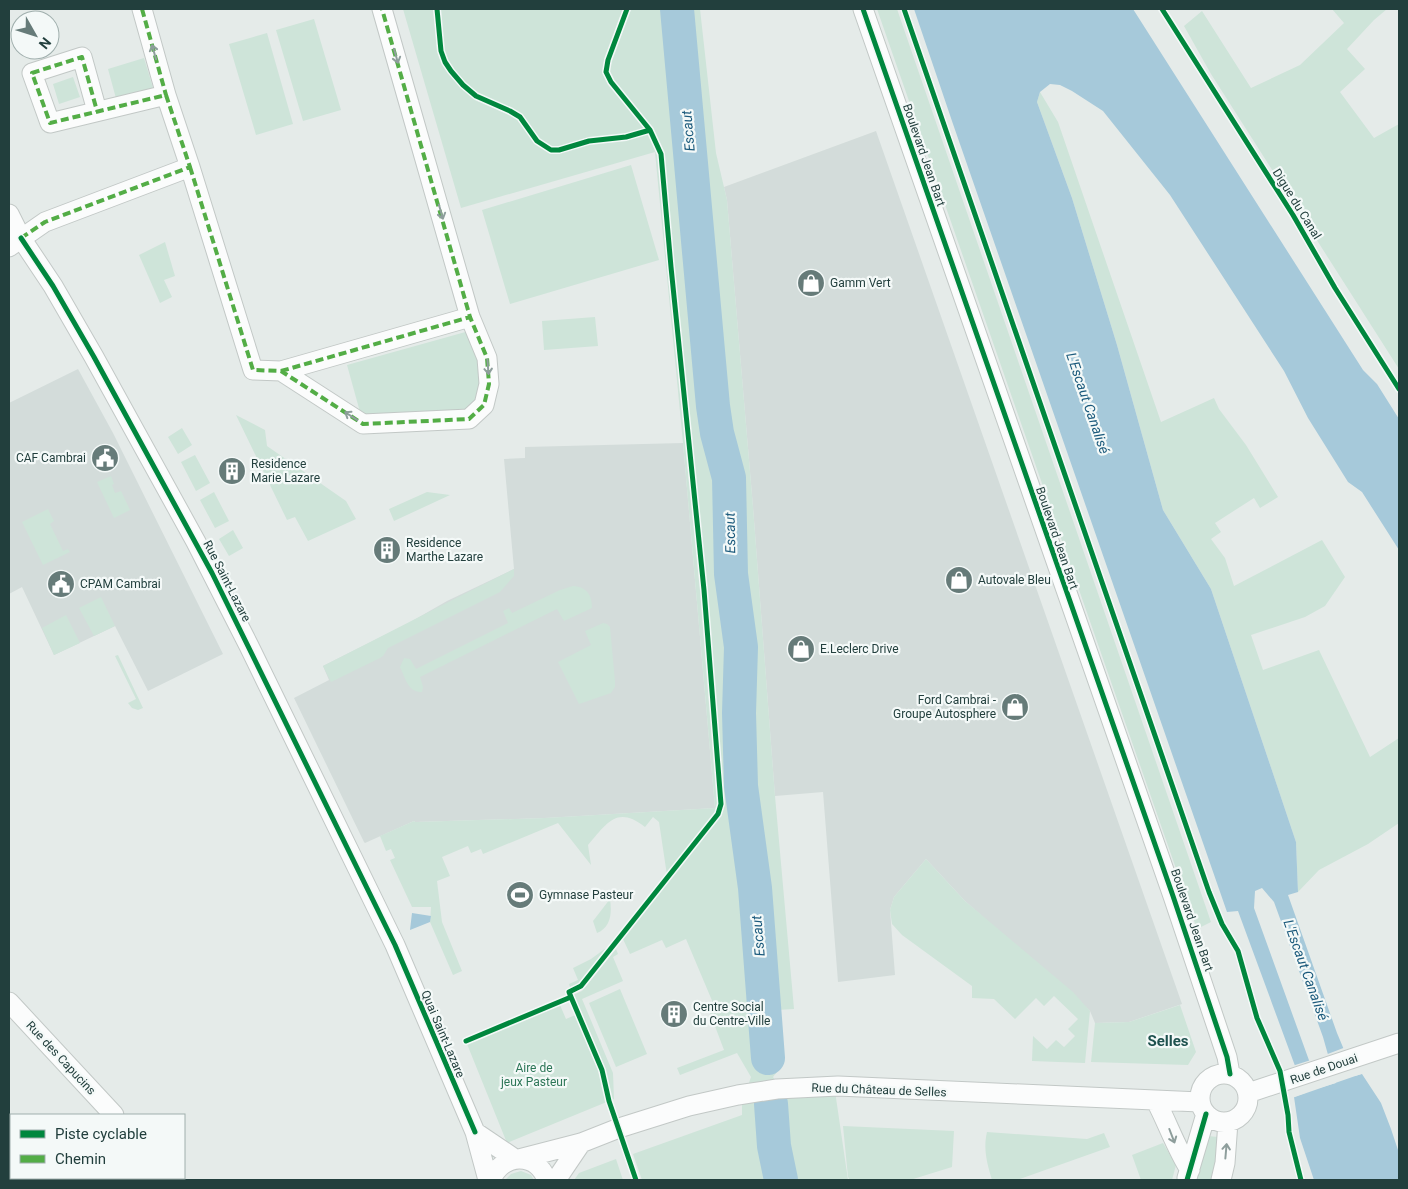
<svg xmlns="http://www.w3.org/2000/svg" width="1408" height="1189" font-family="Roboto,sans-serif">
	<rect width="100%" height="100%" fill="#e5ebe9"/>
	<path fill="#d3dcda" d="M876 131 1182 1004 1129 1022 1095 1023 1090 1011 965 901 926 859 894 897 890 910 895 975 838 982 823 792 775 796 753 507 727 200 724 187Z
		M78 369 113 433 223 654 148 691 115 626 54 655 22 587 9 594V403Z
		M683 443 715 808 545 818 415 822 414 821 365 843 364 842 294 698 329 680 323 666 407 624 447 601 514 569 504 459 525 458V447Z"/>
	<path fill="#cee4d9" d="M403 9H700L716 153 727 200 753 507 775 796 794 1009 777 1010 784 1063 773 1077 784 1095 835 1091 848 1180H642L633 1154 742 1115V1103L751 1077 737 1053 680 1075 677 1068 724 1050 710 1013 716 1010 686 939 666 948 662 940 630 954 623 939 668 882 659 822 653 817 645 827C617 805 607 823 588 845L591 865 558 823 483 854 481 849 471 853 468 846 442 857 450 876 437 881 442 922 462 971 453 975 430 922 431 907H412L390 860 395 858 391 849 386 851 380 836 414 821 415 822 545 818 715 808 683 443 655 152 461 208Z
		M877 9H897L1211 922 1197 929Z
		M1332 9H1387L1374 20 1347 49 1365 69 1340 92 1374 138 1399 124V369L1211 74 1184 26 1202 11 1251 88 1300 65 1344 23Z
		M314 19 341 110 303 121 276 30Z
		M267 33 293 124 256 135 229 44Z
		M144 58 154 91 117 102 108 69Z
		M73 77 80 97 59 104 53 84Z
		M1040 92 1058 122 1161 422 1214 398 1219 409 1246 445 1278 497 1260 508 1254 498 1215 523 1221 532 1211 539 1225 558 1234 586 1322 540 1345 577 1325 606 1305 617 1251 635 1263 670 1319 650 1370 757 1399 738V823L1368 844 1319 870 1298 892 1296 842 1211 589 1163 510 1117 345 1072 198 1037 102Z
		M631 165 659 260 510 304 482 210Z
		M165 242 175 276 164 280 172 297 160 303 139 255Z
		M595 317 598 346 544 350 542 321Z
		M469 331 483 368V393L465 416 375 420 360 412 347 365Z
		M236 415 265 430 267 446 346 501 356 519 308 541 295 517 287 520Z
		M182 428 192 445 178 454 168 437Z
		M195 455 210 483 196 491 181 462Z
		M111 476 114 484 112 485 115 493 121 491 130 510 114 518 97 482Z
		M214 492 229 521 215 528 200 500Z
		M427 492 450 495 394 521 389 509Z
		M48 509 54 521 50 524 63 551 68 549 70 552 43 565 22 522Z
		M233 530 243 548 229 556 219 539Z
		M514 569V576L500 592 388 648 383 656 380 658 331 682 323 666C387 634 449 601 514 569Z
		M573 586C587 587 592 595 592 608L564 621 557 609 420 677 423 687 422 692C408 693 405 677 400 667L404 658 410 659 416 669 508 623 503 611 509 608 512 613 560 590Z
		M101 597 115 626 94 636 79 608Z
		M66 615 80 643 54 655 42 628Z
		M603 623 607 624 610 627 615 681V687L611 693 579 704 558 662 591 645 585 631Z
		M118 655 143 708 138 710 132 708 128 703 136 699 115 656Z
		M926 859 965 901 1073 992 1090 1011 1085 1063 1032 1061 1033 1036 1047 1049 1056 1040 1064 1047 1075 1036 1068 1029 1078 1019 1054 996 1044 1006 1036 998 1015 1019 994 999 972 998V986L902 935 892 924 890 910 894 897Z
		M610 899C612 913 611 927 597 933L593 921Z
		M606 948 579 984 570 987 569 984 578 980 573 968 591 959Z
		M616 949 618 954 613 957 623 981 582 999 613 1073 614 1099 507 1143 467 1044 560 1005 566 1019 580 1013 573 995 582 991Z
		M620 989 647 1054 616 1067 589 1003Z
		M1180 1005 1196 1052 1188 1065 1091 1062 1095 1023 1129 1022Z
		M843 1126 954 1131 952 1167 910 1180H850L848 1177Z
		M987 1132 1087 1139 1104 1133 1110 1147 1017 1180H992C987 1163 983 1149 987 1132Z
		M1208 1136 1218 1137 1220 1143 1211 1180H1194Z
		M1163 1143 1176 1165 1172 1180H1141L1132 1155Z
		M616 1159 623 1180H574L579 1173Z
		M521 1171 531 1175 534 1180H505L511 1174Z"/>
	<path fill="#a6c9da" fill-rule="evenodd" d="M914 9H1133L1363 370 1377 384 1399 419V550L1362 492 1348 482 1308 418 1284 371 1170 195 1103 111 1072 91 1060 85 1050 84 1040 92 1037 102 1072 198 1117 345 1163 510 1211 589 1296 842 1298 892 1288 895 1337 1033 1355 1076 1362 1074 1381 1103 1391 1129 1399 1153V1180H1314L1300 1138 1294 1097 1305 1093 1238 911 1227 912 953 124ZM1262 888 1274 902 1323 1037 1336 1083 1319 1088 1254 908 1255 891Z
		M412 913 431 916 430 922 410 930Z"/>
	<path fill="#e5ebe9" d="M1346 1047 1357 1073 1362 1071 1364 1073 1292 1098 1293 1095 1301 1092 1292 1066 1311 1060 1321 1085 1333 1081 1325 1055Z"/>
	<g fill="none" stroke-linecap="round" stroke-linejoin="round">
		<path stroke="#a6c9da" stroke-width="34" d="M677 9 713 406 717 433 729 478 731 574 741 647 739 713 741 786 755 888 768 1058
			M771 1104 774 1146 781 1180"/>
		<g stroke="#c2c8c6" stroke-width="21">
			<path id="minor" d="M142 9 166 95
				M863 9 1173 896 1227 1057 1230 1074
				M190 167 253 370 281 371 363 424 469 419 484 405 489 384 487 358 470 317 382 9
				M9 214 21 238 53 286 94 357 196 542 249 646 395 945 475 1132 488 1180
				M9 247 45 222 190 167 166 95 50 123 32 73 82 57 97 111
				M281 371 470 317
				M9 1002 114 1115
				M1200 1098a24 24 0 1 1 48 0a24 24 0 1 1-48 0Z
				M1248 1093 1399 1043
				M1156 1101C1168 1124 1176 1148 1190 1170
				M475 1132 515 1159
				M519 1159 581 1143 619 1128 689 1106 738 1095 777 1089 838 1086 1200 1102
				M172 1178 174 1180
				M1187 1178 1206 1114
				M491 1180C502 1153 536 1151 547 1180
				M556 1180 581 1143
				M1221 1180 1225 1163 1228 1122"/>
		</g>
		<use href="#minor" stroke="#fbfcfc" stroke-width="19"/>
		<path stroke="#53ad46" stroke-width="4" stroke-dasharray="8 4" stroke-linecap="butt" d="M142 9 166 95
			M190 167 253 370 281 371 363 424 469 419 484 405 489 384 487 358 470 317 382 9
			M21 238 45 222 190 167 166 95 50 123 32 73 82 57 97 111
			M281 371 470 317"/>
		<g stroke="#f4f9f8" stroke-width="8">
			<path id="cycleway" d="M437 9 441 51 445 62 451 71 463 85 476 96 510 111 520 117 537 141 551 150H559L589 141 626 137 650 130
				M863 9 1173 896 1227 1057 1230 1074
				M904 9 1209 892 1222 924 1238 951 1257 1018 1280 1071 1288 1115 1289 1132 1301 1180
				M1162 9 1293 215 1335 288 1399 389
				M21 238 53 286 94 357 212 573 395 945 475 1132
				M571 997 602 1070 609 1101 636 1180
				M466 1041 571 997 569 992 581 986 718 814 721 804 704 590 671 267 661 154 650 130 611 82 606 72 608 60 627 9
				M1187 1180 1206 1114"/>
		</g>
		<use href="#cycleway" stroke="#00873e" stroke-width="5"/>
	</g>
	<defs><path id="oneway-shaft" d="M-6 0H5M1.5-3L5.5 0L1.5 3" fill="none" stroke-width="1.6" stroke-linecap="round" stroke-linejoin="round" transform="scale(1.25)"/></defs>
	<g stroke="#8e9e9c">
		<use href="#oneway-shaft" transform="translate(154 52) rotate(-106)"/>
		<use href="#oneway-shaft" transform="translate(396 56) rotate(74)"/>
		<use href="#oneway-shaft" transform="translate(441 212) rotate(74)"/>
		<use href="#oneway-shaft" transform="translate(488 367) rotate(86)"/>
		<use href="#oneway-shaft" transform="translate(351 416) rotate(-147)"/>
		<use href="#oneway-shaft" transform="translate(1172 1136) rotate(69)"/>
		<use href="#oneway-shaft" transform="translate(1226 1151) rotate(-85)"/>
	</g>
	<defs>
		<g id="shop-disc" transform="scale(1.4375)"><circle r="9.5" fill="#667b79" stroke="#f4f9f8"/><path d="M-5-2.5h2.3a2.7 3.5 0 0 1 5.4 0H5L5.5 6h-11ZM-1.5-2.5h3a1.5 2.3 0 0 0-3 0Z" fill="#fff"/></g>
		<g id="civic-disc" transform="scale(1.4375)"><circle r="9.5" fill="#667b79" stroke="#f4f9f8"/><path d="M-.6-6.5H3V-4.5H.6V-3L4-1V1h2V6H-6V1h2V-1L-.6-3ZM-1.2 2.5V6h2.4V2.5Z" fill="#fff"/></g>
		<g id="building-disc" transform="scale(1.4375)"><circle r="9.5" fill="#667b79" stroke="#f4f9f8"/><path d="M-4-6H4V6H1V3H-1V6H-4ZM-2.5-4.3h1.7v1.8h-1.7ZM.8-4.3h1.7v1.8H.8ZM-2.5-1h1.7V.8h-1.7ZM.8-1h1.7V.8H.8Z" fill="#fff"/></g>
		<g id="stadium-disc" transform="scale(1.4375)"><circle r="9.5" fill="#667b79" stroke="#f4f9f8"/><path d="M0-5a6.5 5 0 1 0 0 10a6.5 5 0 1 0 0-10ZM-3.5-1.8h7v3.6h-7Z" fill="#fff"/></g>
	</defs>
	<g fill-rule="evenodd">
		<use href="#shop-disc" x="811" y="283"/>
		<use href="#civic-disc" x="105" y="458"/>
		<use href="#building-disc" x="232" y="471"/>
		<use href="#building-disc" x="387" y="550"/>
		<use href="#shop-disc" x="959" y="580"/>
		<use href="#civic-disc" x="61" y="584"/>
		<use href="#shop-disc" x="801" y="649"/>
		<use href="#shop-disc" x="1015" y="707"/>
		<use href="#stadium-disc" x="520" y="895"/>
		<use href="#building-disc" x="674" y="1014"/>
	</g>
	<g text-anchor="middle" stroke-width="4.5" stroke-linejoin="round" paint-order="stroke">
		<g font-size="12" fill="#223f3d" stroke="#f4f9f8">
			<text transform="translate(924 155) rotate(71)" y="4">Boulevard Jean Bart</text>
			<text transform="translate(1297 204) rotate(58)" y="4">Digue du Canal</text>
			<text transform="translate(1057 538) rotate(71)" y="4">Boulevard Jean Bart</text>
			<text transform="translate(227 581) rotate(63)" y="4">Rue Saint-Lazare</text>
			<text transform="translate(1192 920) rotate(71)" y="4">Boulevard Jean Bart</text>
			<text transform="translate(443 1034) rotate(67)" y="4">Quai Saint-Lazare</text>
			<text transform="translate(61 1058) rotate(47)" y="4">Rue des Capucins</text>
			<text transform="translate(1324 1069) rotate(-19)" y="4">Rue de Douai</text>
			<text transform="translate(879 1090) rotate(2)" y="4">Rue du Château de Selles</text>
		</g>
		<g font-size="12" fill="#223f3d" stroke="#f4f9f8" text-anchor="start">
			<text x="830" y="287">Gamm Vert</text>
			<text x="86" y="462" text-anchor="end">CAF Cambrai</text>
			<text x="251" y="468">Residence<tspan x="251" dy="14">Marie Lazare</tspan></text>
			<text x="406" y="547">Residence<tspan x="406" dy="14">Marthe Lazare</tspan></text>
			<text x="978" y="584">Autovale Bleu</text>
			<text x="80" y="588">CPAM Cambrai</text>
			<text x="820" y="653">E.Leclerc Drive</text>
			<text x="996" y="704" text-anchor="end">Ford Cambrai -<tspan x="996" dy="14">Groupe Autosphere</tspan></text>
			<text x="539" y="899">Gymnase Pasteur</text>
			<text x="693" y="1011">Centre Social<tspan x="693" dy="14">du Centre-Ville</tspan></text>
		</g>
		<g font-size="12" fill="#2c7657" stroke="#f4f9f8">
			<text x="534" y="1072">Aire de<tspan x="534" dy="14">jeux Pasteur</tspan></text>
		</g>
		<g font-size="14" font-style="italic" fill="#1b5a7c" stroke="#f4f9f8">
			<text transform="translate(688 131) rotate(-95)" y="5">Escaut</text>
			<text transform="translate(1088 403) rotate(71)" y="5">L'Escaut Canalisé</text>
			<text transform="translate(730 533) rotate(-91)" y="5">Escaut</text>
			<text transform="translate(758 936) rotate(-95)" y="5">Escaut</text>
			<text transform="translate(1306 970) rotate(70)" y="5">L'Escaut Canalisé</text>
		</g>
		<g font-size="15" font-weight="bold" fill="#1e514e" stroke="#f4f9f8">
			<text x="1168" y="1046">Selles</text>
		</g>
	</g>
	<rect width="1408" height="1189" fill="none" stroke="#223f3d" stroke-width="20"/>
	<rect x="10" y="1114" width="175" height="65" fill="#f4f9f8" stroke="#a0afad"/>
	<rect x="20" y="1130" width="25" height="8" fill="#00873e" stroke="#a0afad"/>
	<text x="55" y="1139" font-size="15" fill="#223f3d">Piste cyclable</text>
	<rect x="20" y="1155" width="25" height="8" fill="#53ad46" stroke="#a0afad"/>
	<text x="55" y="1164" font-size="15" fill="#223f3d">Chemin</text>
	<g transform="translate(35 35) rotate(129)"><circle r="24" fill="#f4f9f8" stroke="#a0afad"/>
	<path d="M0-4L9 19L0 12L-9 19Z" fill="#667b79"/>
	<text y="-8" font-size="14" font-weight="bold" text-anchor="middle" fill="#223f3d">N</text>
	</g>
</svg>
